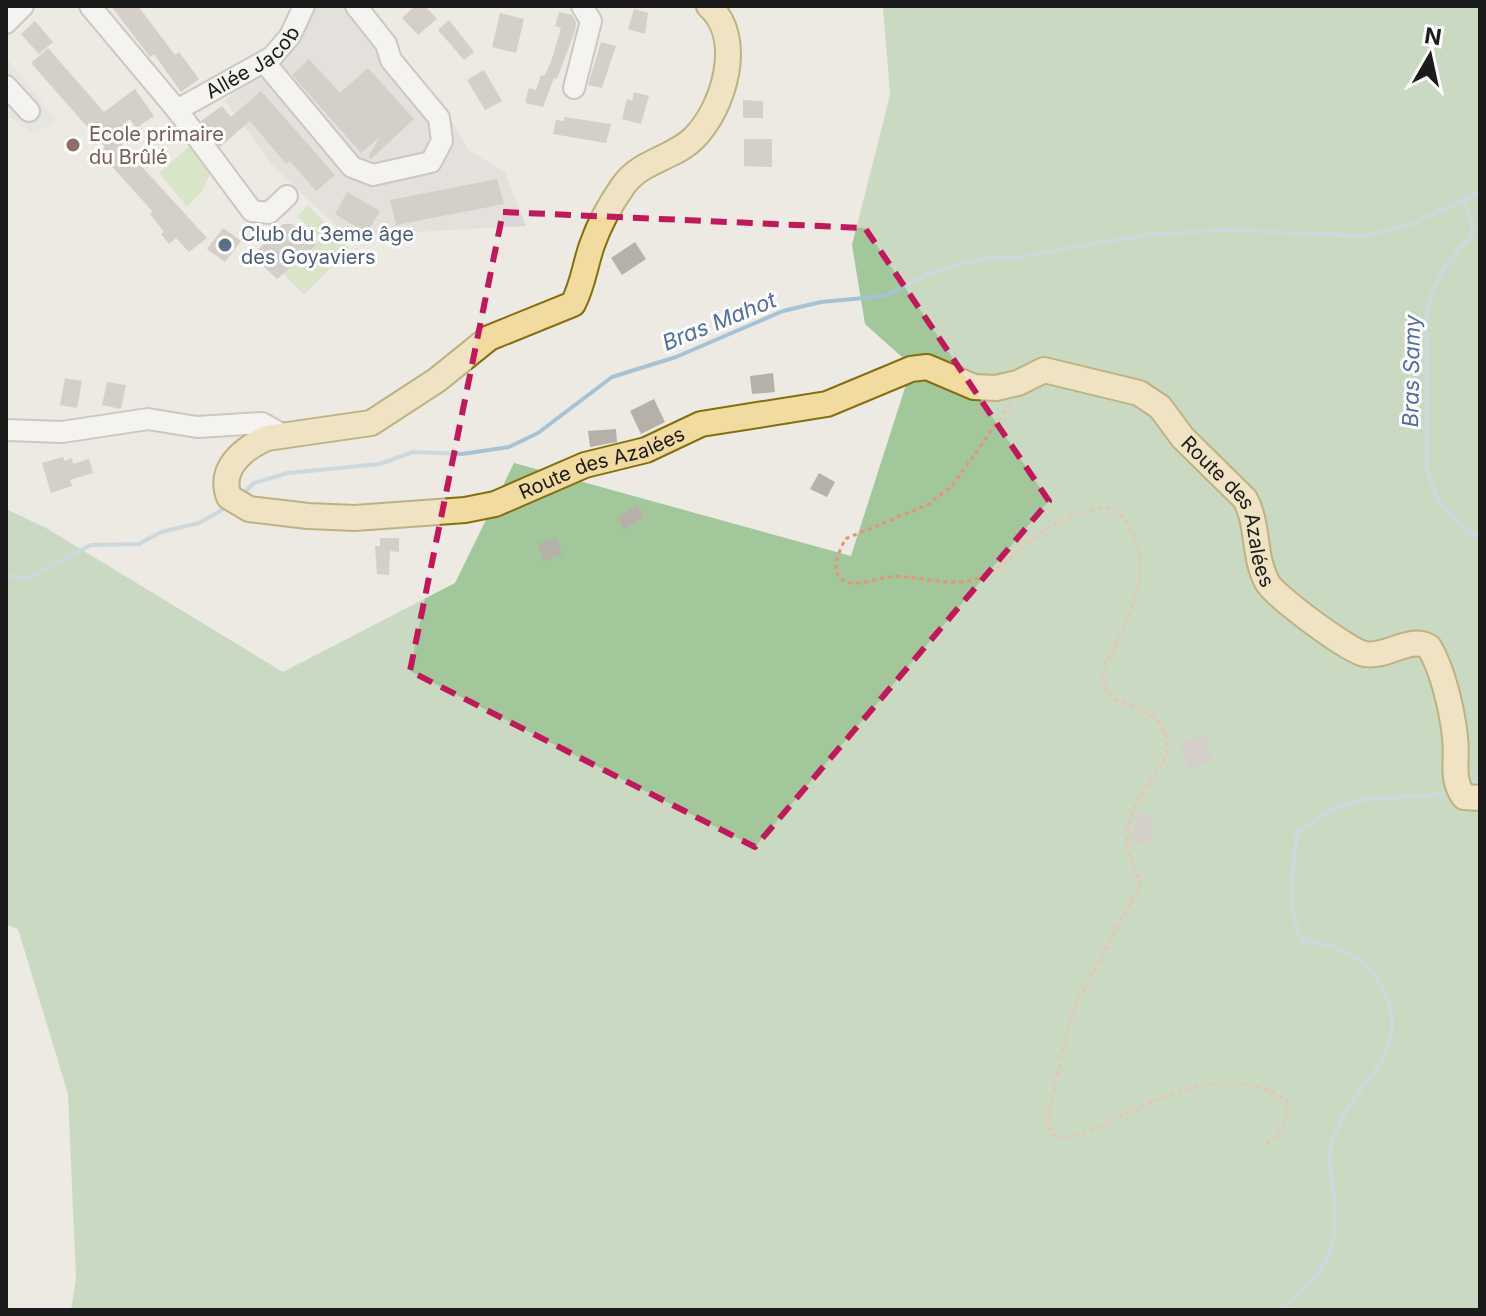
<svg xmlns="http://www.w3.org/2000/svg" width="1486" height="1316" font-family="Inter,sans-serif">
	<rect width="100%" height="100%" fill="#eceae2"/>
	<path fill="#d9d8d8" d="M308 6H357L397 70 442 102 468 150 505 172 526 226 416 232 354 243 273 166 224 100 287 56Z"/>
	<path fill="#bee1ac" d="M193 143 210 174 202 191 187 207 159 173Z
		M308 205 350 248 304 295 283 274 320 240 298 216Z"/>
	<path fill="#a1c79b" d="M883 6H1480V1310H71L76 1278 68 1094 18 929 6 925V509L46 528 283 672 455 583 514 463 851 556 912 366 865 324 852 245 890 95Z"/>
	<path fill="#dfdfdf" d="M6 57 56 120 34 134 6 115Z"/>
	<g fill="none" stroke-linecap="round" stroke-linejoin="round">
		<path stroke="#a6c3d5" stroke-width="4" d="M1462 198 1472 222V236C1451 255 1435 280 1427 307V470L1437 498 1454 518 1480 540
			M242 495 254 483 288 473 380 464 413 452 462 454 509 447 538 433 612 377 676 357 783 311 821 302 885 296 928 274 960 264 989 258H1013L1146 235 1226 230 1366 236 1414 223 1480 192
			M6 575 25 579 91 545 139 544 161 532 199 523 229 506
			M1470 786 1480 778
			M1281 1310C1322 1274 1341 1254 1334 1196 1332 1180 1328 1163 1331 1147 1344 1084 1422 1056 1380 983 1362 953 1336 946 1303 940 1283 909 1294 868 1297 832L1334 809 1365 799 1451 794"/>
	</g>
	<path fill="#b5b0a8" d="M111 6H138L175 55 179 52 199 79 181 92 154 54 150 57Z
		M415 6H425L437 19 418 35 402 18Z
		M634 9 648 13 645 34 628 29Z
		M559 12 572 15 576 22 575 31 557 79 549 77 554 78 543 107 526 103V98L529 88 536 90 541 75 544 76 551 62 561 28 555 26Z
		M500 13 524 19 516 53 492 47Z
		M449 20 474 52 464 60 438 30Z
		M35 21 53 42 39 54 21 34Z
		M601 42 616 46 602 88 588 85Z
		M48 48 104 112 135 89 154 116 136 128 130 119 112 134 207 238 189 252 176 238 169 244 161 234 164 232 150 214 153 212 99 152 105 147 31 63Z
		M309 59 340 93 368 68 414 119 371 159 368 157 380 137 361 153 292 75Z
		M484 70 502 101 485 110 467 80Z
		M261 91 335 175 316 191 290 161 286 164 250 121 220 147 201 121 222 106 231 117Z
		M634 92 649 96 641 124 622 119 627 99 632 101Z
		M743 100 763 101V118H743Z
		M564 117 611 124 606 143 553 134 556 120 564 121Z
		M744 139H772V167L744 166Z
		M497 179 504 204 396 225 390 200Z
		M347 192 380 211 367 233 335 214Z
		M283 224H292L316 245 277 279 257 260 258 250Z
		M223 228 241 241 225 262 207 249Z
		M635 242 646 259 622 275 611 258Z
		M773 373 775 392 752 394 750 376Z
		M65 378 82 381 77 408 60 405Z
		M107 382 126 385 121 409 102 405Z
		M654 399 665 422 641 434 630 411Z
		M616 429 617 442 590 447 588 431Z
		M63 457 64 461 72 458 73 464 89 459 93 473 70 480 72 486 51 493 42 463Z
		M819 473 835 482 827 497 810 489Z
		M637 505 644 517 624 530 618 517Z
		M557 537 562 555 543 561 538 544Z
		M380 538H399V552L390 551 389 575 377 574 375 546H380Z
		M1204 735 1213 761 1189 769 1180 743Z
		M1138 812 1155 815 1149 845 1131 842Z"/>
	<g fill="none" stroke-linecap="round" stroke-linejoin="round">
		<g stroke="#9f9f9f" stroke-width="24">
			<g id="minor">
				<path d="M90 6 177 110 252 211 269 213 287 196"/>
				<path d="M6 23 23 6"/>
				<path d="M265 63 352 167 373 175 431 162 442 141 439 118 391 60 386 44 356 6"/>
				<path d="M6 86 29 111"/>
				<path d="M574 88 591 21 582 6"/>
				<path id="s1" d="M177 110 272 57 290 36 304 6"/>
				<path d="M6 430 62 432 148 419 197 427 262 423 285 436"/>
			</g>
		</g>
		<g stroke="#846f0f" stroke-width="28">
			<g id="major">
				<path id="s2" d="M709 6C745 38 724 108 694 138 673 159 641 160 623 186 611 203 599 225 592 245 585 265 583 285 573 304L489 338 437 380 371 423 267 438C244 448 218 468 229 497L249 509 308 516 355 518 465 510 495 504 585 465 646 450 701 424 827 404 911 369 927 367 974 387 996 388 1018 383 1044 370 1139 393 1160 407 1183 438 1245 499C1259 525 1253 556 1267 582 1274 596 1350 652 1365 654 1387 658 1410 635 1429 647 1443 670 1452 710 1455 737 1458 760 1450 778 1464 797L1480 798"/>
			</g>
		</g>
		<path stroke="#ea9374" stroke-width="3" stroke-dasharray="4 4" stroke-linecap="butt" d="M1010 404 953 485 929 504 845 539C841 550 829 568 841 579 853 589 874 579 888 577 917 574 944 587 973 580 1003 572 1022 544 1048 528 1063 518 1087 511 1105 507L1124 517C1130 530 1138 544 1140 558 1144 582 1128 620 1117 642 1111 655 1100 666 1104 682 1112 718 1170 695 1167 755 1151 782 1121 814 1128 849 1130 862 1139 872 1139 886L1071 1014 1047 1122 1052 1134C1090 1157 1194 1040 1286 1100 1292 1116 1280 1137 1265 1144"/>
		<use href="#minor" stroke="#fff" stroke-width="20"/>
		<use href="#major" stroke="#f1dba1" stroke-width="24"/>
	</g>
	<path d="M0 0H1486V1316H0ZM503 212 865 228 1049 501 755 847 410 671Z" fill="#eceae2" fill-opacity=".55" fill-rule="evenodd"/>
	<path fill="none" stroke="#c2185b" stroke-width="6" stroke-dasharray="16 10" stroke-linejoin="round" d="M503 212 865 228 1049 501 755 847 410 671Z"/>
	<circle fill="#8d6e63" stroke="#fff" stroke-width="3" cx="73" cy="145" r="8"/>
	<circle fill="#5c6f8a" stroke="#fff" stroke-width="3" cx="225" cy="245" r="8"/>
	<g text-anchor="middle" stroke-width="6" stroke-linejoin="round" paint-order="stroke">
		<g font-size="20" fill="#1b1b1b" stroke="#fff">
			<text dy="7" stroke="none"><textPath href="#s1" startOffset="90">Allée Jacob</textPath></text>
			<text dy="7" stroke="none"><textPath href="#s2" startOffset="1166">Route des Azalées</textPath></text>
			<text dy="7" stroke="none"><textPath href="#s2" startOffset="1884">Route des Azalées</textPath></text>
		</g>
		<g font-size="20" fill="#785e54" stroke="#fff" text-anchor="start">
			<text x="89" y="141">Ecole primaire<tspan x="89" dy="23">du Brûlé</tspan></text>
		</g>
		<g font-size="20" fill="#4e5e75" stroke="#fff" text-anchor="start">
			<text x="241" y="241">Club du 3eme âge<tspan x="241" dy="23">des Goyaviers</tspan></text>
		</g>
		<g font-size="22" font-style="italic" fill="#536da0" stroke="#fff">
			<text transform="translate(719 321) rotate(-22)" y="8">Bras Mahot</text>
			<text transform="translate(1411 371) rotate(-89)" y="8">Bras Samy</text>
		</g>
	</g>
	<rect width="1486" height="1316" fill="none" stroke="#1b1b1b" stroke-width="16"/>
	<g transform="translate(1430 56) rotate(9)" stroke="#ffffff" stroke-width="6" paint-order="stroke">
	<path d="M0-6L14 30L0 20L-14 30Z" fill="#1b1b1b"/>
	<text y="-12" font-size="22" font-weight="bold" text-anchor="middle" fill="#1b1b1b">N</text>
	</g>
</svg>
